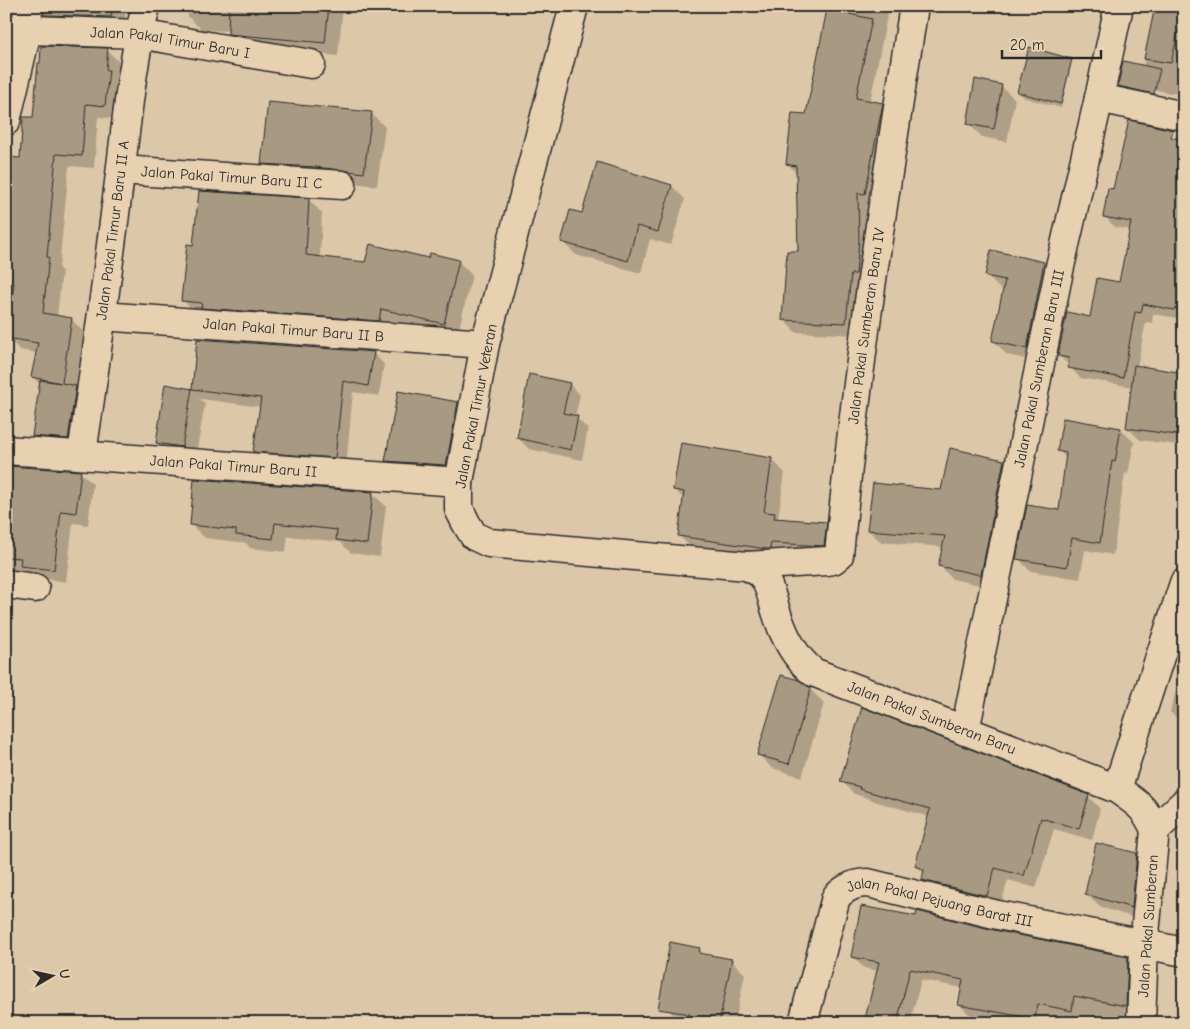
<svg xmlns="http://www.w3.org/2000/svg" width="1190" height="1029" font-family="'Comic Neue',sans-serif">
	<rect width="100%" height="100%" fill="#ddc7a9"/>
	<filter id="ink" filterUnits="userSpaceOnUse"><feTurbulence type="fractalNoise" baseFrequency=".02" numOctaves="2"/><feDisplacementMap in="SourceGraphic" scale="10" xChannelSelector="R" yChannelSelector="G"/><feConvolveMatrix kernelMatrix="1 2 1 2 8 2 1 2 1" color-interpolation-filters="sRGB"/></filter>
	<g filter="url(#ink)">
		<path fill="#0003" d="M6 6H9V12H6Z
			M47 6H120L126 12 124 30 59 27 46 14Z
			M188 6H343L338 56 243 47 230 31 202 30 188 17Z
			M829 6H889L870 102 882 104 894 116 877 205 869 204 870 254 858 335 795 332 784 320 799 253 797 174 788 164 807 116Z
			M1184 6V96L1148 88 1141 82 1147 41H1149Z
			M107 50 120 63 117 119 98 117 94 168 69 166 59 269 62 271 57 317 71 319 84 332 76 387 89 400 81 451 46 449 33 436 40 384 32 377 37 353 20 350 7 337 14 294 6 293V176Z
			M1064 58 1071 65 1061 108 1025 98 1018 92Z
			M1001 86 1015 99 1007 142 982 137 969 124Z
			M371 113 385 127 377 186 330 180 276 177 263 163Z
			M672 186 685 199 671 245 650 239 641 273 576 255 563 242 583 214Z
			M1109 189 1184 282V319L1153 314 1152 323 1146 322 1137 367 1184 374V446L1140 440 1128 428 1133 387 1080 378 1059 355 1120 284 1131 230 1115 227 1104 216Z
			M309 200 322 213 320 258 366 263 429 259 458 261 472 275 457 337 394 322 392 334 196 314 183 300 194 246Z
			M1043 263 1057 277 1040 362 1007 355 994 341 1005 290 1000 289 987 276Z
			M199 340 373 353 384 364 379 396 353 392 346 468 265 462 254 451 261 407 200 399 205 404 195 460 171 456 157 443 166 386 193 391Z
			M569 384 580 395 575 417 588 429 582 460 529 449 518 438Z
			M458 403 478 423 466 485 407 480 387 460Z
			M1064 419 1121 430 1134 442 1128 474 1125 473 1113 555 1085 550 1080 579 1030 571 1018 558 1060 512 1067 459 1059 451Z
			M951 449 1004 462 1017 474 993 588 952 579 940 566 944 547 881 542 868 530 942 492Z
			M772 459 785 473 778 518 826 523 840 536 837 559 693 549 679 536 684 499 675 490Z
			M6 467 80 472 93 484 88 525 73 523 66 582 6 572Z
			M372 493 386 506 380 557 351 553 340 542 288 536 286 552 250 548 246 543 205 538 191 525Z
			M1184 662V725L1170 712Z
			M810 689 824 703 802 777 772 768 759 755Z
			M842 781 1088 796 1100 809 1092 840 1054 829 1036 888 1008 880 1000 908 936 893 924 880 925 874 916 866 930 817 874 801 871 799 854 794Z
			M1136 854 1150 868 1145 921 1100 907 1086 894Z
			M994 931 1127 958 1139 969 1138 1023H1008L971 1016 960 1005 963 988 921 980 910 1023H865L878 971 864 968 853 957Z
			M699 949 706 956 731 960 745 974 735 1023H704L674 1015 661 1002Z"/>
		<path fill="#a89983" stroke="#2b2b2b" d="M45 6H113L111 17 44 15Z
			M229 6H329L325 43 228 34Z
			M1155 6H1184L1171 63 1144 59Z
			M827 9 872 19 856 98 883 103 865 194 858 193 859 241 856 274H851L846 323 782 320 787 251H798L796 166 786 164 792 113 806 114Z
			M41 46 108 48 106 70H109L105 106 86 104 82 156 56 154 47 257H49L43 313 72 318 62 383 76 386 68 439 32 436 40 380 61 383 31 377 38 343 6 338 14 283 6 282V157L20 158 23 117H33L38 63H40Z
			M1029 47 1072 59 1061 104 1017 92Z
			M1123 61 1160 69 1154 94 1118 86Z
			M975 79 1002 85 994 129 967 124Z
			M268 102 372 112 364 173 316 167 261 164Z
			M1129 120 1173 130 1171 137 1184 140V310L1175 308 1174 310 1143 304 1141 313 1135 312 1123 378 1068 368 1069 358 1058 356 1067 312 1090 317 1097 278 1119 282 1131 222 1103 217 1108 188 1113 189Z
			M597 162 672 185 658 232 637 226 628 261 561 242 570 210 582 213Z
			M199 191 309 198 306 255 365 262 370 244 428 258 430 253 459 260 444 324 381 309 379 321 201 308 202 303 181 301 187 244 193 245Z
			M991 250 1044 262 1027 349 992 341 1005 280 985 276Z
			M197 339 374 352 368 386 343 381 335 458 253 452 261 398 192 389Z
			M1134 365 1184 373V436L1126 428Z
			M529 374 570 383 563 413 578 416 571 450 517 438Z
			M165 384 192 389 182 447 156 443Z
			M398 391 458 402 446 465 385 461Z
			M1063 418 1121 428 1115 462 1112 461 1100 543 1072 538 1067 567 1016 559 1027 505 1059 510 1066 453 1057 451Z
			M681 443 772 458 764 512 775 513 774 518 827 522 824 546 771 543 770 549H767L678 536 684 492 673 490Z
			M950 448 1004 460 981 575 938 566 945 536 867 530 873 483 941 490Z
			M7 466 81 471 76 513 61 511 54 570 20 566 21 558 6 557Z
			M194 479 373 492 367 544 336 540 337 530 275 523 273 539 236 535V530L190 525Z
			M781 675 799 680 811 688 789 764 757 755Z
			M862 707 1089 795 1079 829 1041 818 1024 876 995 868 987 896 922 880 924 869 915 866 930 809 859 789 860 787 840 782Z
			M1096 843 1137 853 1132 908 1085 894Z
			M861 906 916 916 917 911 994 930 1128 957 1126 1006 1074 996 1072 1011 1038 1004 1035 1019 958 1005 963 980 910 969 897 1023H864L879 962 851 957Z
			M670 942 700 948 699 953 732 959 719 1023H688L690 1014 658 1009Z"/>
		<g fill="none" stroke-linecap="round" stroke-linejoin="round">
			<g stroke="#2b2b2b" stroke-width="31">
				<g id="street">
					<path id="s1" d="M574 6 485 344 459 482V509L466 523 474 536 489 543 747 566 827 561 833 560 839 555C856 371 885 189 914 6"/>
					<path id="s2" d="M6 29 139 34 311 64"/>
					<path d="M1099 98 1184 116"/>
					<path d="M6 121 27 31 28 6"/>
					<path id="s3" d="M121 170 342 185"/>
					<path id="s4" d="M102 316 485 344"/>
					<path id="s5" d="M6 450 459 482"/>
					<path id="s6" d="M82 454C95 366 107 279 118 190 126 129 131 67 146 6"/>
					<path id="s7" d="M747 566 760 573 764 578C770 587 772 598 775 608 782 632 793 656 813 672L1117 789C1137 803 1145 807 1155 830L1144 945 1141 1023"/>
					<path d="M6 584 35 588"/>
					<path id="s8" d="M965 731 1059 271 1099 98 1119 6"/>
					<path d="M1117 789 1184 583"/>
					<path d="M1155 830 1184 803"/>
					<path id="s9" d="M803 1023 836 897C846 887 855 883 868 883L998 915 1184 952"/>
				</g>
			</g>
			<use href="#street" stroke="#e8d1b1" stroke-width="28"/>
		</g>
	</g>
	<g text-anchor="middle" stroke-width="4" stroke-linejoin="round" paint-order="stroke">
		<g font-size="15" fill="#2b2b2b" stroke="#e8d1b1">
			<text dy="5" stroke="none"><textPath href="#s2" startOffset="165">Jalan Pakal Timur Baru I</textPath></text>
			<text dy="5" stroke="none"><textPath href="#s3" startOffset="111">Jalan Pakal Timur Baru II C</textPath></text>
			<text dy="5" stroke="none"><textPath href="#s6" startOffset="226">Jalan Pakal Timur Baru II A</textPath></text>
			<text dy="5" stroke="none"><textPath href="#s1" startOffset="1148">Jalan Pakal Sumberan Baru IV</textPath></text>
			<text dy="5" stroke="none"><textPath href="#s4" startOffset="192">Jalan Pakal Timur Baru II B</textPath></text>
			<text dy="5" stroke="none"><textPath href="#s8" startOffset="370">Jalan Pakal Sumberan Baru III</textPath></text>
			<text transform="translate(476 406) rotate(-79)" y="5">Jalan Pakal Timur Veteran</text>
			<text dy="5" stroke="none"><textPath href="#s5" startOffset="228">Jalan Pakal Timur Baru II</textPath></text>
			<text dy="5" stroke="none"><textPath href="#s7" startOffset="256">Jalan Pakal Sumberan Baru</textPath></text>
			<text dy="5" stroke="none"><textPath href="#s9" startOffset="240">Jalan Pakal Pejuang Barat III</textPath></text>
			<text transform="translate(1148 926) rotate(-86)" y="5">Jalan Pakal Sumberan</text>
		</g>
	</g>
	<rect width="1190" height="1029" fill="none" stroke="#e8d1b1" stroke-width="25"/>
	<rect x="12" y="12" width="1165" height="1004" fill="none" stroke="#2b2b2b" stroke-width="2" filter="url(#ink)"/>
	<g transform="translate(52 976) rotate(81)" stroke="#e8d1b1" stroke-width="4" paint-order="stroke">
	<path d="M0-4L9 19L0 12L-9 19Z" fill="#2b2b2b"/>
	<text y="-8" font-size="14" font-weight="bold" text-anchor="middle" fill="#2b2b2b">U</text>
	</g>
	<path d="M1002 50v8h99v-8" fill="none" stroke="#2b2b2b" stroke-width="2.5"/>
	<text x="1010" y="50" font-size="15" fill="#2b2b2b" stroke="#e8d1b1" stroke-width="4" paint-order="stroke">20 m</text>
</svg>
